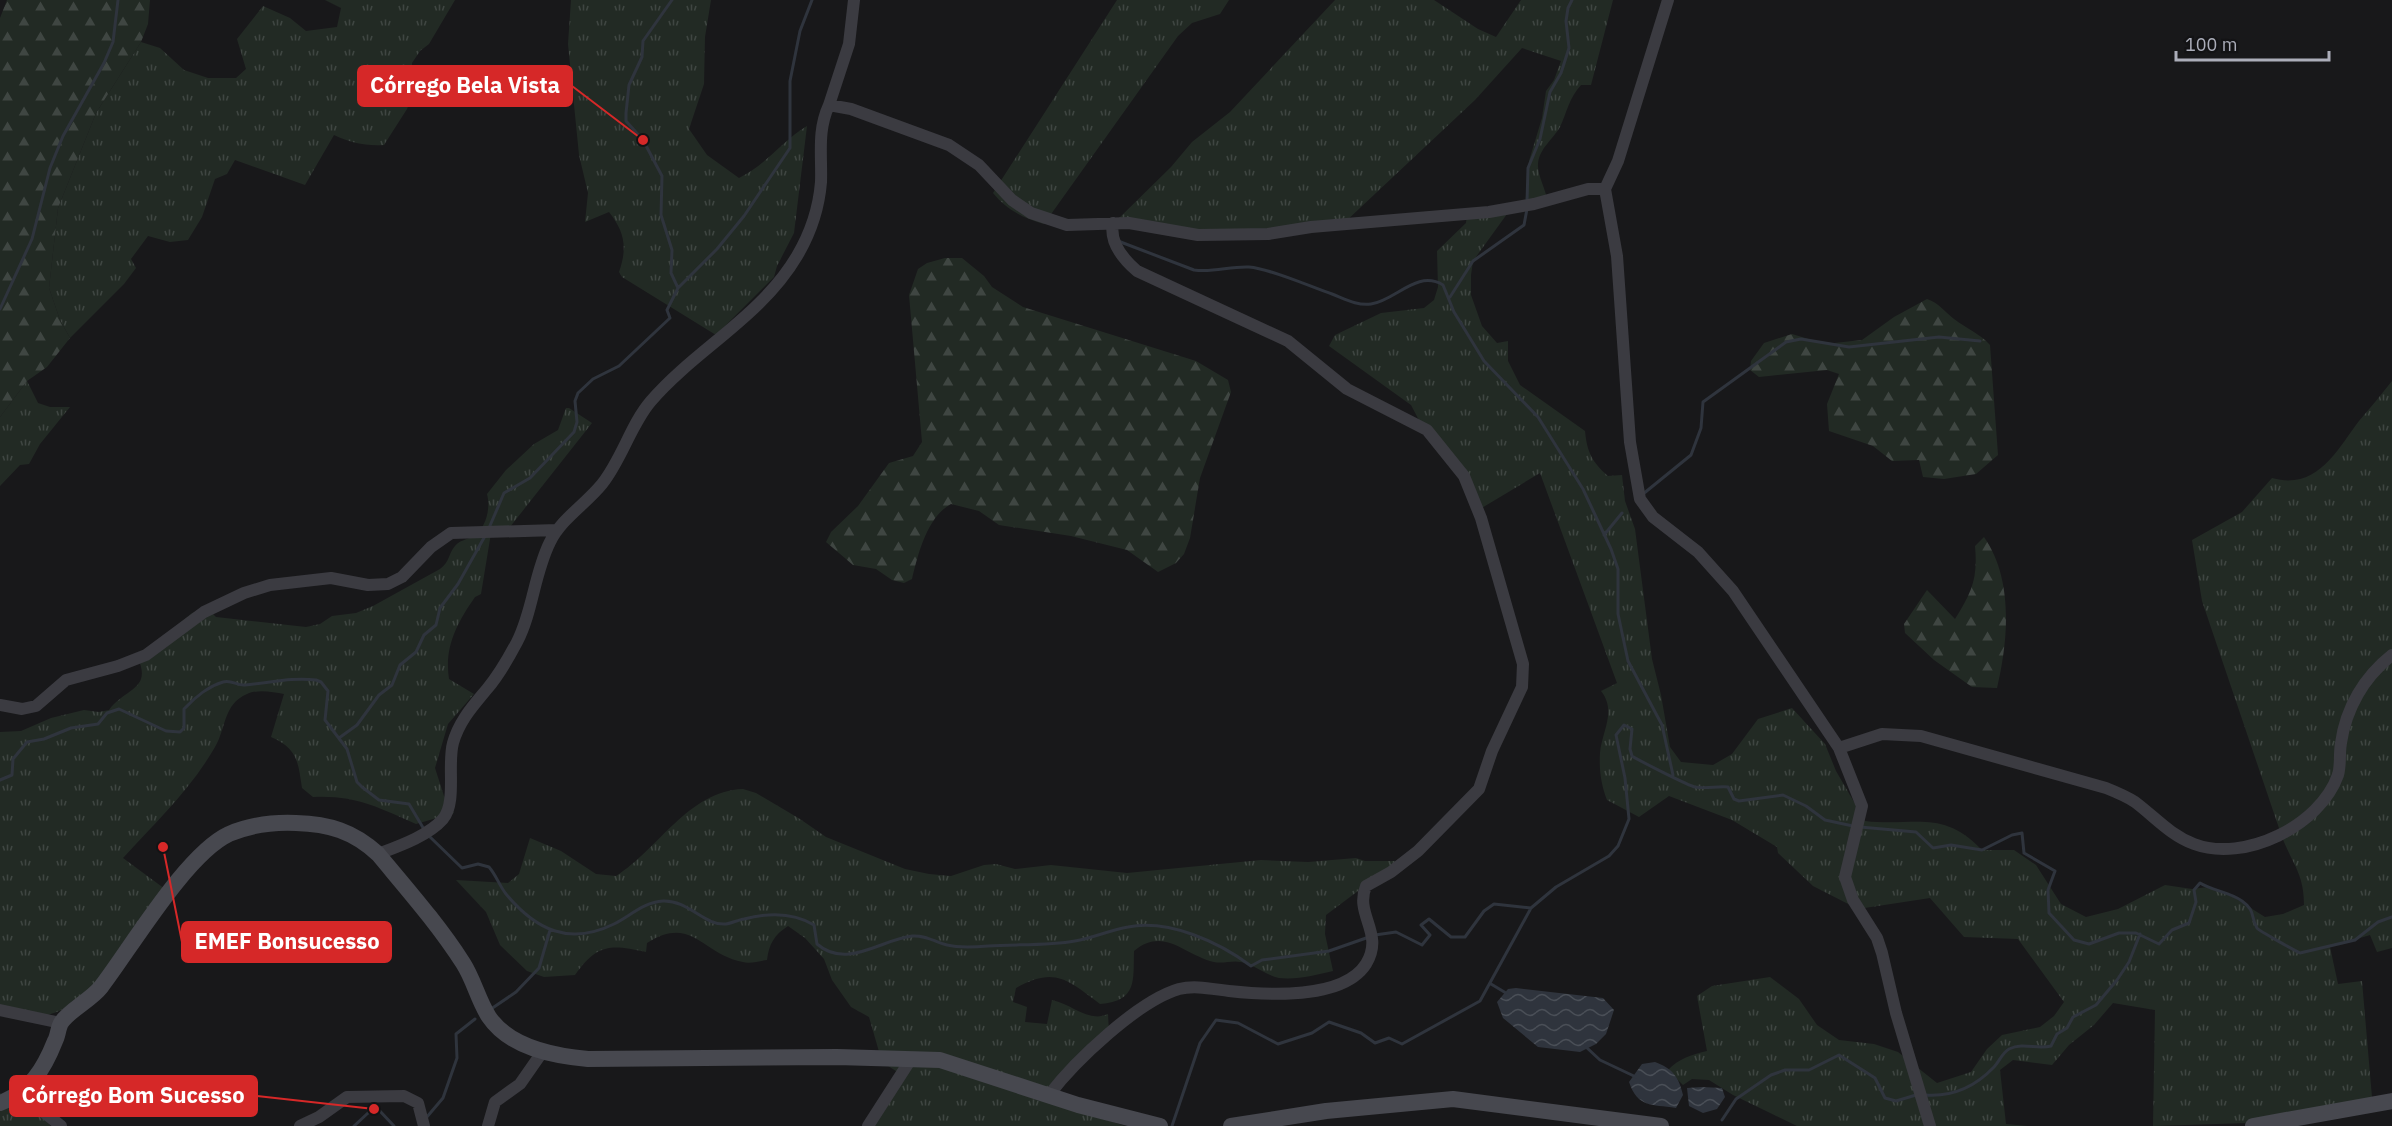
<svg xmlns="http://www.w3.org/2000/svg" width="2392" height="1126" font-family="'IBM Plex Sans',sans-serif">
	<defs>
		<pattern id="grass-tufts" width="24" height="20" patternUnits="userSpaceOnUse" patternTransform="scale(1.5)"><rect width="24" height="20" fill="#222a24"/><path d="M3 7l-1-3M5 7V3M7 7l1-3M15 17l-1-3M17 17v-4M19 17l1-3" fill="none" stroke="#3f4642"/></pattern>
		<pattern id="forest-firs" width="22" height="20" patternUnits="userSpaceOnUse" patternTransform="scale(1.5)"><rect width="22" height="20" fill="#222a24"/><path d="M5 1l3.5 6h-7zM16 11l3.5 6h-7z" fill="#3f4642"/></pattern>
		<pattern id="water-waves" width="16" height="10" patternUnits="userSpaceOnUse" patternTransform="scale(1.5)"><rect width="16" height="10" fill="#2f343d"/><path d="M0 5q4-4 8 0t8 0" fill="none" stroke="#4a4f57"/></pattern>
	</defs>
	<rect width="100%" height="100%" fill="#18181a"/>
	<path fill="url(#grass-tufts)" d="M325 0H455L429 44 420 51 412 63V97L407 109 384 145C365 146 351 143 334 135L305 185 235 160 227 174 215 179 202 217 188 240 170 242 148 236 131 259 136 268 124 284 70 338 60 320 49 288 58 208 96 113 141 42 160 48 184 70 208 78H236L246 69 237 39 263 6 290 18 306 31 337 27 341 8Z
		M571 0H711L705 37 704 84 689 129 707 155 739 178C766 165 782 141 807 126L794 233 777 266 774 277 716 335 622 277 619 272C628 247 624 231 609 212L585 222 588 193 579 155 568 44Z
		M1117 0H1229L1220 14 1192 23 1178 36 1044 224C1023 218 1007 210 993 193Z
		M1335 0H1434L1478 29 1496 37 1521 0H1613L1591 85H1581C1569 98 1567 112 1560 127 1553 139 1539 149 1538 164 1537 175 1546 189 1547 200L1525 207 1529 161 1542 118 1546 91 1554 80 1561 61 1522 48 1475 100 1344 223 1254 237 1114 223 1171 167 1192 142 1230 112Z
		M1467 213 1507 214 1473 261 1471 275V295L1482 326 1497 343 1508 341V361L1520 385 1585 431C1587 452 1592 462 1608 476L1622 475 1625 501 1635 529 1652 659 1661 695 1670 747 1681 762 1713 765 1732 754 1758 719 1792 708 1825 744 1836 771 1865 821C1914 827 1942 808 1982 850H2014L2036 865 2061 904 2086 917 2118 909 2165 885 2192 889 2208 887 2233 897 2265 917 2283 914 2304 905C2304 874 2293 865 2282 837L2202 601 2192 540 2242 512 2272 478C2317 491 2337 450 2359 421 2370 408 2381 395 2392 381V948L2377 952 2370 935 2330 947 2338 984 2362 981 2373 1109 2308 1121 2153 1126 2155 1010 2113 1003 2094 1025 2069 1045 2052 1065 2013 1060 2000 1070 2006 1124 2028 1126H1797L1733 1095 1709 1080 1692 1079 1683 1085 1668 1070C1678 1059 1693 1054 1707 1051L1697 996 1712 986 1770 977 1799 999 1817 1025 1839 1040 1874 1044 1898 1052 1937 1083 1971 1072 1987 1049 2002 1035 2040 1027 2054 1016 2064 1002 2018 939 1964 937 1930 898 1858 909 1813 886 1778 853 1777 847 1732 820 1669 796 1639 817 1607 800C1601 784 1599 770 1600 753 1602 731 1617 711 1601 691L1617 683 1540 473 1475 512 1469 493 1422 426 1411 405 1329 346 1335 335 1381 313 1424 308 1434 300 1438 287 1437 251 1466 223Z
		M27 381 38 403 50 407H70L40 444 29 464 20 465 0 486V417Z
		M566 408H569L592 423 506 532 491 533 481 594 475 597C457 623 444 647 449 679L474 694 448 724 435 768 444 796 454 813 416 824C377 807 356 795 313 797L302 788C298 762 298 749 271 737L284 694C273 692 258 689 247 694 223 704 226 729 215 747 191 789 156 822 123 858L165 889C137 928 94 1009 42 1016 29 1017 13 1013 0 1011V732L21 731 51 718 84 710 99 712 109 710C125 688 152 690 138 658L192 613 207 608 216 617 306 627 320 624 332 616 356 613 373 606 440 569C450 562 448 554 455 546 460 540 466 540 472 537 486 530 491 508 487 494L506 470 534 444 558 430Z
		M743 789 756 793 800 819 826 837 905 869 929 874 951 876 984 865 996 864 1015 869 1051 865 1127 873 1261 860 1308 862 1356 858 1365 861H1398L1326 915 1325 934 1333 971C1316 975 1297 980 1279 978 1265 975 1254 964 1241 962 1232 960 1223 964 1214 962 1184 955 1164 926 1134 951 1133 980 1138 1001 1100 1004 1068 980 1055 966 1016 988L1013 1002 1027 1007 1025 1022 1047 1024 1052 1000C1072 1004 1088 1023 1108 1014L1109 1032 1053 1081 1067 1107 1125 1126H863L899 1073 882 1062 869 1017 851 1007 832 980 824 959 805 938 788 926C774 935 769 944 767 960 759 961 750 964 743 962 703 955 692 914 647 943L646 952C610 944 597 944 575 975L544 977 527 971 500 945 486 912 456 880 508 883 519 874 530 838 561 851 596 874 616 876C659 849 688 791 743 789Z
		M0 1093 40 1116 51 1126H0Z"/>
	<path fill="url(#forest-firs)" d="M7 0H150L148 24 141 42 96 113 58 208 49 288 60 320 70 338 47 367 27 381 0 417V18Z
		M945 258H962L984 276 992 287 1023 307 1196 361 1228 380 1231 392 1200 478 1190 538 1184 554 1176 563 1158 572 1127 550 1071 536 999 525 979 511 951 504C927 517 918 554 912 579L904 583 892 580 876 569 853 565 826 542 831 532 858 506 889 463 913 456 922 442 909 295 918 269 927 263Z
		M1927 299C1939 303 1945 312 1954 319 1967 329 1979 333 1990 345L1998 455 1976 474 1944 479 1923 477 1919 460 1892 461 1873 446 1829 431 1827 404 1839 374 1827 370 1759 377 1750 370 1751 361 1764 343 1792 334 1825 344 1862 340 1894 317Z
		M1984 537C2014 580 2008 641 1997 688L1972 687 1934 660 1905 633 1904 624 1927 590 1955 619C1972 592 1978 578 1975 546Z"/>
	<path fill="url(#water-waves)" d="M1516 988 1603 998 1614 1010 1606 1034 1596 1044 1580 1052 1538 1047 1503 1018 1497 1002 1508 989Z
		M1655 1062C1672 1068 1679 1077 1683 1095L1676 1108C1651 1104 1638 1108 1629 1082L1642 1064Z
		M1702 1087 1722 1088 1725 1097 1717 1109 1703 1113 1689 1106 1687 1088Z"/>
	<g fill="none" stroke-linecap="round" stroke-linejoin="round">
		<path stroke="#2f343d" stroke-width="3" d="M1527 202 1528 168 1540 139 1550 92 1561 73 1569 48 1566 21 1568 8 1572 0
			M1118 241 1194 270C1213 273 1230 266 1249 267 1271 269 1309 286 1332 294 1345 299 1357 306 1371 304 1395 301 1417 269 1443 285L1454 312 1484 361 1538 417 1583 489 1611 549 1618 569V614L1628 661 1662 725 1673 775
			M678 288 717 249 744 216 790 148V81L800 31 812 0
			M1450 297 1473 261 1524 225 1527 209
			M0 309 32 239 50 168 63 136 104 63 113 42 118 0
			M1643 494 1691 455 1701 428 1703 402 1786 342 1801 339 1849 347 1939 337 1980 341
			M489 528 504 493 530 478 574 432 577 422 575 401 578 393 593 379 619 366 670 318 667 310 678 288 671 273 672 250 661 215 662 176 643 140 626 121V113L629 85 642 57 643 41 672 0
			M1604 535 1622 513
			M339 738 357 725 379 695 392 685 400 665 416 652 424 635 436 625 440 608 458 584 485 536
			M0 780 12 775 13 759 27 742 44 739 71 728 98 724 107 713 119 709 166 731 180 732 184 728V709C194 698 209 686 223 682 231 679 237 686 245 685 270 683 291 677 316 680L321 682 328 691 325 720 347 749 357 782 362 787 379 800 409 804 425 831
			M1860 827 1916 832 1933 848 1951 845 1982 850 2012 835 2022 833 2024 853 2055 871 2048 890 2049 913 2074 940 2089 944 2119 933H2136L2159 944 2172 930 2189 923 2196 902 2194 890 2200 883C2213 891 2230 892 2242 901 2256 911 2250 916 2257 928 2259 931 2296 951 2300 953L2355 940 2378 922 2392 917
			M429 836 462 868 478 864 489 867C496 875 499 885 506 894 536 930 569 946 614 924 630 916 644 902 663 901 689 900 704 926 726 924 732 923 738 920 744 919 767 913 793 912 814 925L817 944C847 970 882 939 912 936 927 935 934 942 947 945 959 948 976 947 988 946 1016 944 1048 946 1075 941 1093 938 1110 930 1128 927 1169 919 1219 942 1251 966L1262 960 1329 951 1369 937
			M1375 935 1396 932 1422 945 1430 935 1421 925 1429 919 1451 937H1465L1484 911 1494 904 1531 908
			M1491 984 1506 993
			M491 1009 516 992 539 968 550 930
			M1586 1047 1600 1060 1636 1077
			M1925 1095C1952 1097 1975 1087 1994 1067 1999 1062 2002 1053 2009 1049 2024 1042 2037 1050 2051 1046L2057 1034 2067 1028 2073 1017 2096 1005 2117 980 2129 962 2140 934
			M426 1118 443 1098 457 1058 456 1034 475 1019
			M1722 1120 1736 1099 1771 1075 1785 1070H1809L1839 1055 1875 1078 1885 1098 1896 1101 1916 1095
			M354 1126 368 1113 378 1109 394 1126
			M1172 1126 1200 1043 1216 1020 1238 1023 1278 1044 1312 1033 1329 1022 1361 1033 1375 1043 1389 1038 1402 1044 1480 1001 1531 908 1556 887 1609 856 1618 846 1629 819 1625 778 1616 735 1624 725 1632 729 1630 749 1632 756C1638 760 1689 786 1695 787 1706 789 1717 786 1728 787L1734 799 1739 801 1783 795 1806 806 1825 820 1853 826"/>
		<path stroke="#3b3b41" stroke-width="12" d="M829 105 849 44 854 0
			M1605 189 1617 256 1630 442 1640 499 1653 517 1698 552 1733 591 1839 748 1862 806 1845 877 1853 900 1877 938 1882 953 1896 1013 1930 1126
			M0 705 22 709 36 706 66 680 118 666 146 655 204 612 244 593 270 585 331 578 368 585 388 584 402 577 431 547 451 533 557 530
			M1839 748 1882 734 1921 736 2106 788C2116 792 2126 796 2135 802 2155 817 2170 835 2194 844 2244 863 2320 826 2338 775 2341 765 2339 754 2341 743 2346 708 2364 677 2392 655
			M378 854C399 846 428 836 443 819 457 802 447 765 453 743 459 721 473 706 487 689 499 675 508 659 517 642 533 611 534 574 550 542 561 519 586 504 602 484 622 459 631 424 651 401 696 349 761 317 797 256 810 234 819 207 821 182 822 155 817 131 829 105L851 109 949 145 979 165 1012 200 1031 213 1067 225 1129 223 1198 235 1268 234 1311 227 1489 212 1534 204 1588 189H1605L1618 161 1668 0
			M0 1010 61 1023
			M20 1093 61 1126
			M1049 1095C1075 1061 1138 1001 1179 989 1195 985 1212 989 1229 991 1266 995 1343 1000 1366 964 1385 933 1354 915 1366 886L1391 872 1418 851 1479 789 1492 751 1522 687 1523 664 1481 518 1464 476 1427 430 1347 389 1288 341 1137 271C1123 259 1109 243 1113 223
			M300 1126 319 1117 347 1097 404 1096 418 1103 424 1126
			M488 1126 495 1102 520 1084 543 1051
			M868 1126 911 1059"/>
		<path stroke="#47484f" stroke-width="16" d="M0 1103C30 1092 44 1069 55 1041 58 1036 58 1028 61 1023 68 1011 91 1000 101 987 131 948 186 854 229 834 250 825 273 822 296 823 329 824 353 831 378 854 407 889 438 924 463 963 474 980 478 1000 489 1017 510 1048 554 1056 588 1059L837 1057 940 1060 1078 1105 1160 1126
			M1231 1126 1326 1111 1453 1099 1661 1126
			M2253 1126 2392 1101"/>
	</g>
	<path fill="none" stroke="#d62828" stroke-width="2" d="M643 140L572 86M163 847L182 942M374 1109L257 1096"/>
	<g fill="#d62828" stroke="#131315" stroke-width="2">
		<circle cx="643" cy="140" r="6"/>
		<circle cx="163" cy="847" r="6"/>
		<circle cx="374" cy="1109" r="6"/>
	</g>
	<g fill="#d62828" stroke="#d62828" stroke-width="2">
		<rect x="358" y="66" width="214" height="40" rx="6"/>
		<rect x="182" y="922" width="209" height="40" rx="6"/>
		<rect x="10" y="1076" width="247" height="40" rx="6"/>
	</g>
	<g font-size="22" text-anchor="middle" font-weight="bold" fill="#fff">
		<text x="465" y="93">Córrego Bela Vista</text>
		<text x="287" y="949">EMEF Bonsucesso</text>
		<text x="133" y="1103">Córrego Bom Sucesso</text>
	</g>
	<path d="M2176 51v9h153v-9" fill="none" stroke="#abadb9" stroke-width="3"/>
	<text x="2185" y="51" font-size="18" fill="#abadb9" stroke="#131315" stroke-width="4.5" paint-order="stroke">100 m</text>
</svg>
